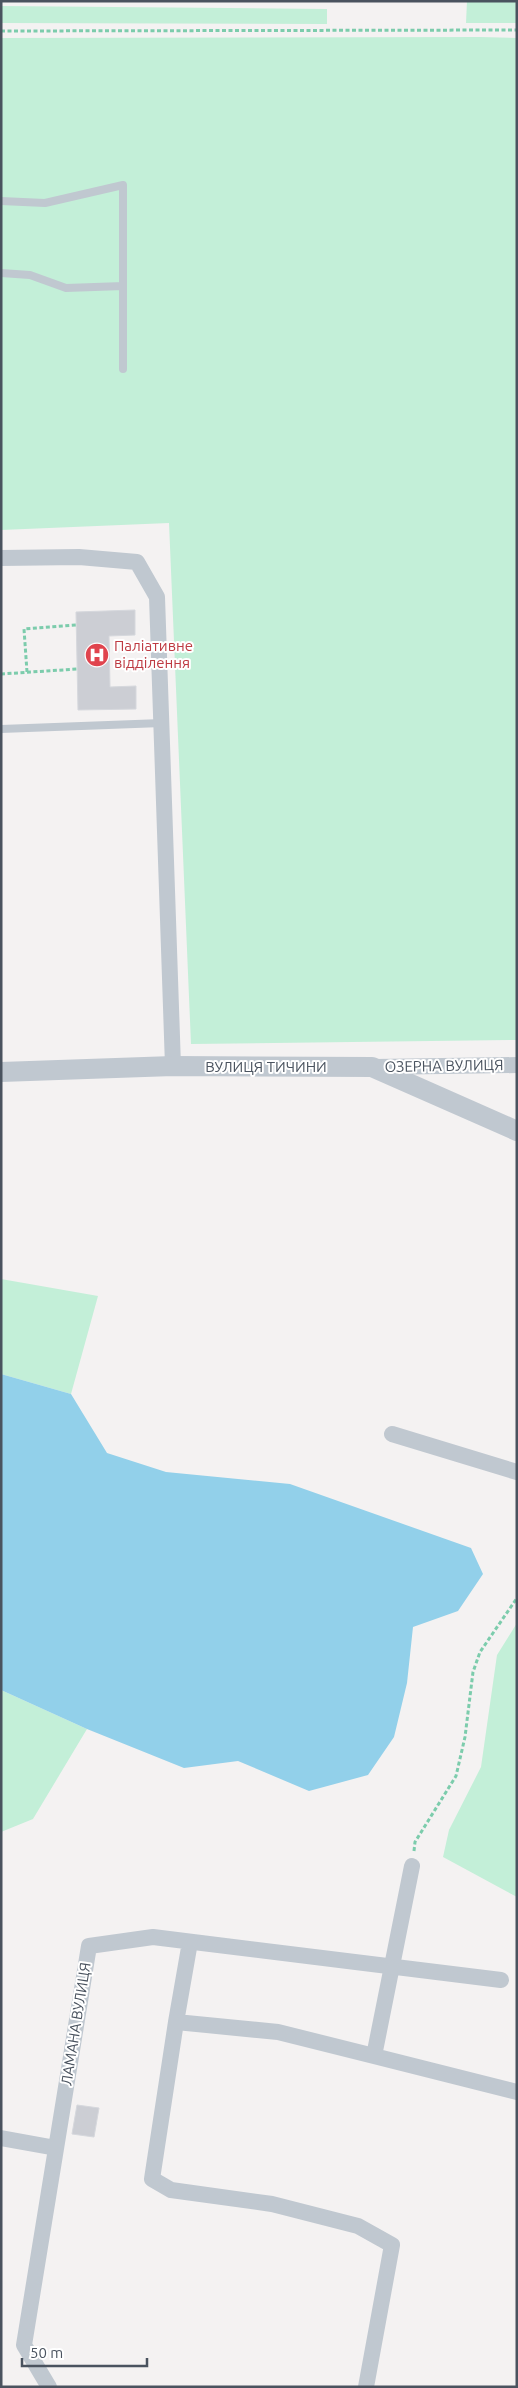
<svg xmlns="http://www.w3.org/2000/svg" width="518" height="2388" font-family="Ubuntu,sans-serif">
	<rect width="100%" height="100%" fill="#f4f2f2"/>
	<path fill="#c3efd8" d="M467 1H517V23H466Z
		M1 6 327 9V24L1 23Z
		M480 37 517 38V1040L191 1044 169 523 1 530V38Z
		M1 1279 98 1296 71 1394 1 1374Z
		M517 1623V1897L443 1857 449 1830 481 1767 497 1655Z
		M1 1690 87 1729 33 1819 1 1832Z"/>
	<path fill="#92d0ea" d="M1 1374 71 1394 107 1453 166 1472 290 1484 471 1548 483 1574 458 1611 413 1627 407 1683 394 1737 368 1775 309 1791 238 1761 184 1768 87 1729 1 1690Z"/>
	<path fill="#ccced4" stroke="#d6d8dd" d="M135 610V635L109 636 110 687 136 686V709L78 710 76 612Z
		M77 2105 99 2108 94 2137 72 2134Z"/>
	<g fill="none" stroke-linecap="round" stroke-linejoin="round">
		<path stroke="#7cccac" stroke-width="3" stroke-dasharray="4 2.5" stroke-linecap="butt" d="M1 31 517 30
			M27 672 24 629 76 625
			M1 674 77 669
			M414 1851 415 1842 456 1776 465 1737 473 1672 480 1652 517 1598"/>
		<path stroke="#c0c8d0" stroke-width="8" d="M1 201 45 203 123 185V369
			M1 273 30 275 66 288 123 286
			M1 729 162 723"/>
		<path stroke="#c0c8d0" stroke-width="16" d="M1 558 79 557 137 562 157 597 173 1066
			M374 1067 517 1065
			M392 1434 517 1472
			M412 1866 374 2056 517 2092
			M176 2022 190 1942
			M1 2138 56 2148
			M49 2387 24 2345 89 1946 153 1937 501 1980
			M366 2387 392 2245 358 2226 272 2204 171 2190 152 2179 176 2022 278 2032 374 2056"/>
		<path stroke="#c0c8d0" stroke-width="20" d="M1 1072 173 1066 372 1067 517 1131"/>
	</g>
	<defs>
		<g id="hospital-disc" transform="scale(1.25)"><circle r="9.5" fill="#e0444e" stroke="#fff"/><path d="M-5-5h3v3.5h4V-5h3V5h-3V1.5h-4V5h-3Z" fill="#fff"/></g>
	</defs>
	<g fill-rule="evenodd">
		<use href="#hospital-disc" x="97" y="655"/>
	</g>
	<g text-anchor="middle" stroke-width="4" stroke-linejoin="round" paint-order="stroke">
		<g font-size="15" fill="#be3a42" stroke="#fff" text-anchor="start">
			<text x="114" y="651">Паліативне<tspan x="114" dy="17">відділення</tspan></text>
		</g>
		<g font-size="15" fill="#4a535f" stroke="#fff">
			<text transform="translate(444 1066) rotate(-1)" y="5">ОЗЕРНА ВУЛИЦЯ</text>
			<text x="266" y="1072">ВУЛИЦЯ ТИЧИНИ</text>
			<text transform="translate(76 2024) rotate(-81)" y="5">ЛАМАНА ВУЛИЦЯ</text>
		</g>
	</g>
	<rect width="518" height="2388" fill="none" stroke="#4a535f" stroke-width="5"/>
	<path d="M22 2358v8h125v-8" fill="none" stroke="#4a535f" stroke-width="2.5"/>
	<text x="30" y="2358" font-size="15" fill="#4a535f" stroke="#ffffff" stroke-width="4" paint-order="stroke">50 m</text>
</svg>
